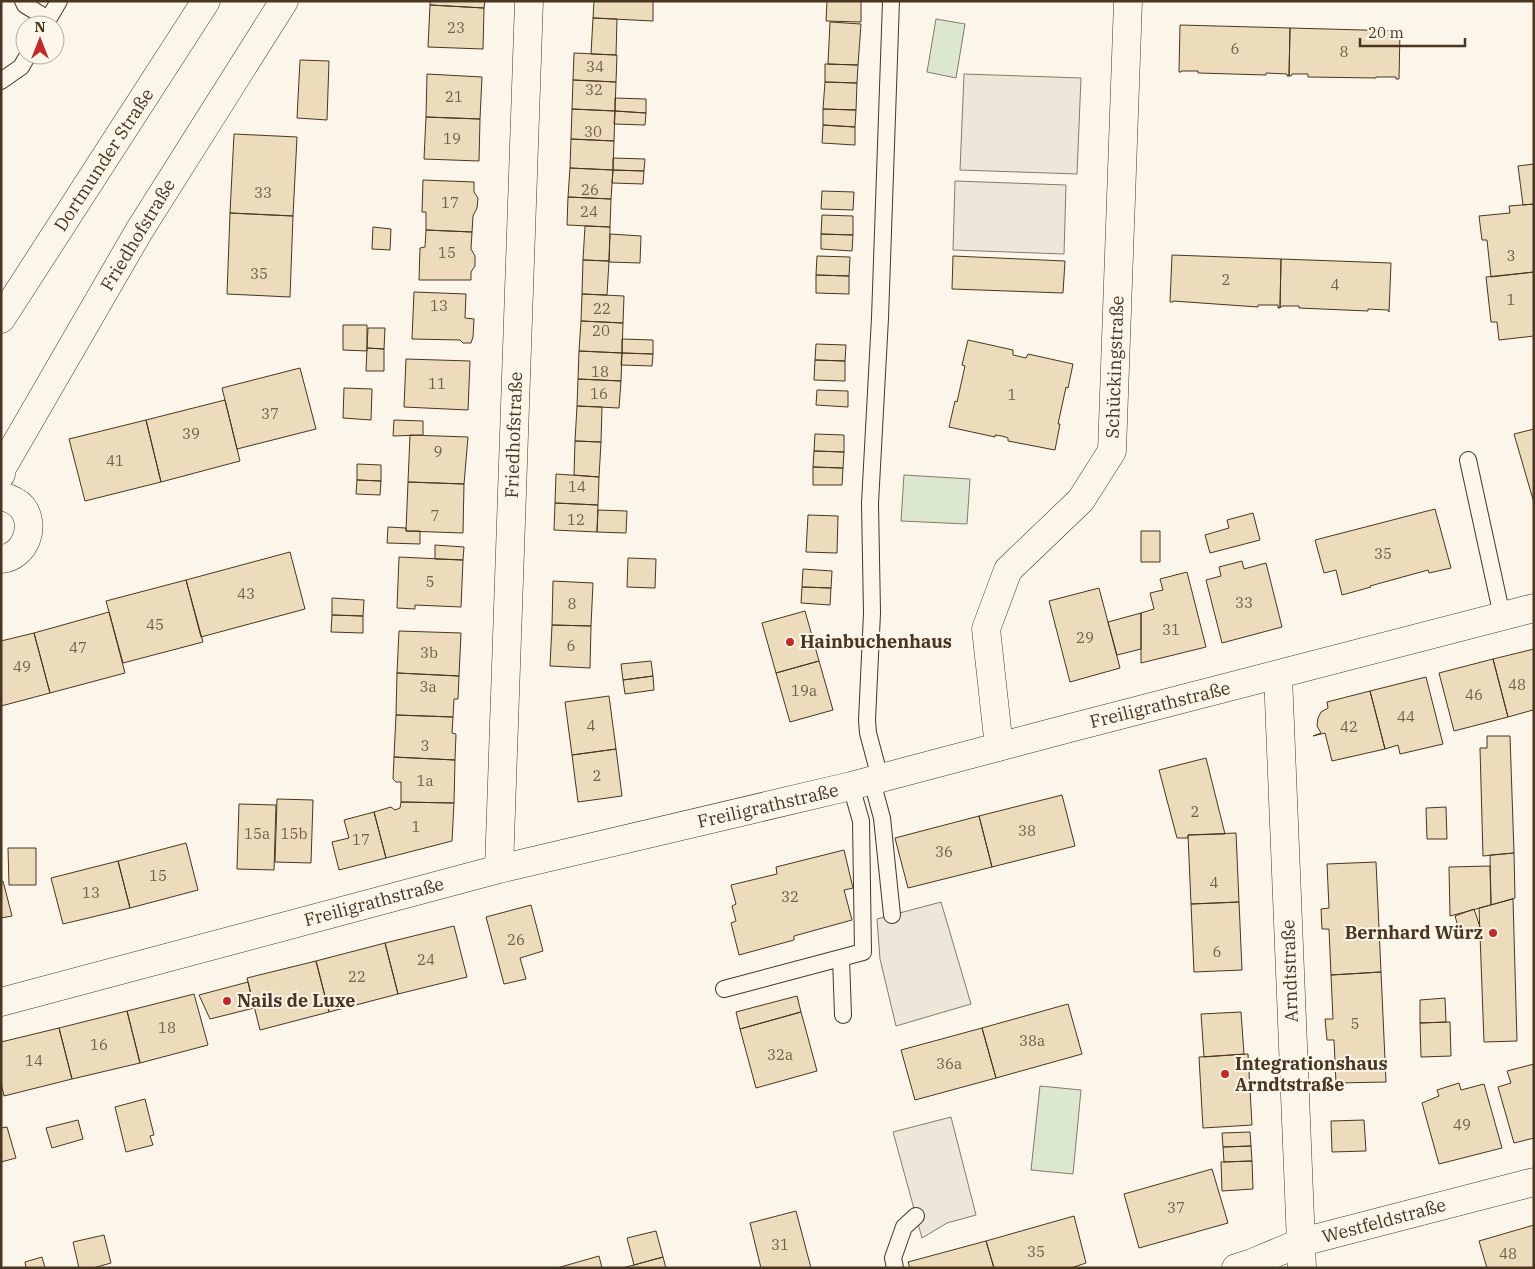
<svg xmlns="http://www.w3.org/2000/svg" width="1535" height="1269" font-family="'IBM Plex Serif',serif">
	<rect width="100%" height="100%" fill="#fbf6e9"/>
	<path fill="#dce7d0" stroke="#887966" d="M936 19 965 24 956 78 927 72Z
		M904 475 970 479 967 524 901 521Z
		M1040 1086 1081 1090 1073 1174 1031 1170Z"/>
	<path fill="#ede7d9" stroke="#887966" d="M964 74 1081 78 1077 174 960 170Z
		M955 181 1066 185 1064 254 953 250Z
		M941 902 971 1004 896 1026 880 959 877 919Z
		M951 1117 976 1215 947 1223 922 1238 893 1132Z"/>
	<path fill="#ecdcbc" stroke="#4a3520" d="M430 1H485L484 8 430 5Z
		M594 1H653V21L593 18Z
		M827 1H861V22L826 21Z
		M430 5 484 8 483 49 428 47Z
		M593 18 617 19 616 55 591 54Z
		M830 22 861 24 858 65 828 64Z
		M1180 25 1290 28 1289 76H1287V74L1266 73V75L1198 73V71H1181V72H1179Z
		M1290 28 1400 31 1399 79H1396V77H1376V78L1308 77V74H1292L1291 76H1289Z
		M574 53 617 55 616 82 573 80Z
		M300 60 329 61 327 120 297 118Z
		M825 64 858 65 857 83 825 82Z
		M427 74 482 77 480 119 426 117Z
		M573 80 616 82 615 111 572 109Z
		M825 82 857 83 856 110 823 109Z
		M615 98 646 99V113L615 111Z
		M572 109 615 111 614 141 571 139Z
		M823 109 856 110 855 127 823 125Z
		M615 111 646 113 645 125 614 124Z
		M426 117 480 119 479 161 424 159Z
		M823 125 855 127V145L822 143Z
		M234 134 297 137 293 216 230 213Z
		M571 139 614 141 613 170 570 168Z
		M613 158 645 159 644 171 613 170Z
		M1534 164V204L1523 205 1518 166Z
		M570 168 613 170 611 199 568 197Z
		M613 170 644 171 643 184 612 183Z
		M423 180 474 182V192L478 198 477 208 473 216 472 232 426 230V212H422Z
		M822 191 854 192 853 210 821 209Z
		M568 197 611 199 610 227 567 225Z
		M1534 204V272L1491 277 1487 240H1482L1479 216 1510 213 1509 206Z
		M230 213 293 216 290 297 227 294Z
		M822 215 853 216V235L821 234Z
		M585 226 610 227 609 261 583 260Z
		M373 227 391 229 390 250 372 249Z
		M426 230 472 232 471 249 475 256V266L471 272V280H419L420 248 425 247Z
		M610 234 641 236 640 263 609 262Z
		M821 234 853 235 852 251 821 249Z
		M1172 255 1281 259 1280 308H1278V305H1258V307L1173 301V302H1170Z
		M817 256 850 257 849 276 816 275Z
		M953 256 1065 261 1063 293 952 289Z
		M1281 259 1391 263 1389 312 1388 310 1368 309V311L1299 308V306H1282L1280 308Z
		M583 260 609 261 607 295 582 294Z
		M1534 272V336L1499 340 1497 322H1491L1486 277Z
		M816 275 849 276V294L816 293Z
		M414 292 466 294 465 318 474 319 473 337 471 343H463L460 340 412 339Z
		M582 294 624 296 623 323 581 321Z
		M581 321 623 323 622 353 579 351Z
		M343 325H367V351L343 350Z
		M368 328H385L384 349 367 348Z
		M622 339 653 340V354L622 353Z
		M968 340 1013 350V355L1026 358 1028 354 1073 364 1068 388 1066 387 1058 424H1060L1055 450 1008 441V438L1002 436 995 435V437L949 427 955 401 957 402 965 366 962 365Z
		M816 344 846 345 845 361 815 360Z
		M367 348 384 349V371H366Z
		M579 351 622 353 621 381 578 379Z
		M622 353 653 354 652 366 621 365Z
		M406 359 470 361 468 410 404 407Z
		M815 360 845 361V381L814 380Z
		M300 368 316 429 237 449 222 388Z
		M578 379 621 381 619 408 577 406Z
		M344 388 372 389 371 420 343 418Z
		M817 390 848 391V407L816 405Z
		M225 400 240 461 161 482 146 420Z
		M577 406 602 407 601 442 575 441Z
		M146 420 161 482 85 501 69 439Z
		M394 420 423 421V435L393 436Z
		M1534 429V503L1514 434Z
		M815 434 844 435V452L814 451Z
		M410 435 468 437 464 484 408 482Z
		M575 441 601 442 599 477 574 475Z
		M814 451 844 452 843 468 813 467Z
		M357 464 381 465V481L357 480Z
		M813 467 843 468 842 485H813Z
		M556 474 599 477 598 505 555 503Z
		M357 480 381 481 380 495 356 494Z
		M408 482 464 484 463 533 406 531Z
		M555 503 598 505 597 532 554 530Z
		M1435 509 1451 568 1429 573 1428 570 1370 586 1371 587 1342 595 1336 570 1324 573 1315 540Z
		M598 510 627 511 626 533 597 532Z
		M1253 513 1260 540 1210 553 1205 535 1229 528 1227 520Z
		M808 515 838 516 837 553 806 552Z
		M388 527 406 528V531H420V544L387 543Z
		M1141 531H1160V562H1141Z
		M435 545 464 547 463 560 435 559Z
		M290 552 305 609 201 637 186 580Z
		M399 557 463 560 461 607 415 605V609L397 608Z
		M628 558 656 559 655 588 627 587Z
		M1242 561 1244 569 1266 563 1282 627 1222 643 1206 580 1221 576 1219 567Z
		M803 569 832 571 831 588 802 587Z
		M1187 572 1206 647 1141 663V613L1154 609 1150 593 1163 590 1160 579Z
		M186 580 203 642 123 663 106 601Z
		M553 581 593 583 591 626 552 625Z
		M802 587 831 588 830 605 801 603Z
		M1099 588 1120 668 1070 682 1049 601Z
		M332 598 364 600 363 616 332 615Z
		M805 611 819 661 776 673 762 623Z
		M109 612 125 673 50 693 34 633Z
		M1141 613V649L1117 655 1108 622Z
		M332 615 363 616V633L331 632Z
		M552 625 591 626 590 668 550 666Z
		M399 631 461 633 459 676 397 673Z
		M34 633 50 693 1 706V641Z
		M1534 649V712L1533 710 1508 717 1493 659Z
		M1493 659 1508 717 1454 731 1439 673Z
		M651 661 653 676 623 680 621 664Z
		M819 661 833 710 790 722 776 673Z
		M397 673 459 676 458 699H454L453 717 396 715Z
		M653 676 654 690 625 694 623 680Z
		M1426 677 1443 744 1400 754 1398 745 1385 749 1370 691Z
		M1370 691 1385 749 1332 761 1325 733 1313 736 1321 733 1317 726 1318 718 1321 712 1328 708 1327 702Z
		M609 696 616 749 572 755 565 702Z
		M396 715 453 717 452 733 456 734 455 760 394 757Z
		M1487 736H1510L1514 853 1483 856 1480 748H1487Z
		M616 749 622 796 578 802 572 755Z
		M394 757 455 760 454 803 401 802V782H396L393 779Z
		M1206 758 1225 834 1188 835V838H1177L1159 770Z
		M1062 795 1075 846 992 867 979 816Z
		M277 799 313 800 311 863 275 862Z
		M401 802 454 803 452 841 386 858 374 812 391 807 395 810 400 808Z
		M239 804 276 805 274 870 237 869Z
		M1446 807 1447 839H1427L1426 808Z
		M374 812 386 858 339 870 332 842 349 838 344 820Z
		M979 816 992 867 908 888 895 838Z
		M1236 833 1239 902 1191 904 1188 835Z
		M186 843 198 890 130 908 118 861Z
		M8 848H36V885H9Z
		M844 850 853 888 844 890 852 920 794 936V940L739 955 731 923 736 921 732 906 736 904 731 885 777 874 776 867Z
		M1514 853 1515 898 1491 905 1490 855Z
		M118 861 130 908 63 924 51 878Z
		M1376 862 1381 972 1331 975 1329 929H1322L1321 909 1329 908 1327 864Z
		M1490 866 1491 905 1450 916 1449 867Z
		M3 881 12 916 1 918V882Z
		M1513 899 1517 1041 1484 1042 1479 908Z
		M1239 902 1242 970 1194 972 1191 904Z
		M531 905 543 951 520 958 526 979 504 984 486 917Z
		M1474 909 1480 927 1460 933 1455 916Z
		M454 926 467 977 398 994 385 943Z
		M385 943 398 994 329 1012 316 961Z
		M316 961 329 1012 260 1030 247 978Z
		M1381 972 1386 1082 1336 1083 1334 1040H1327L1325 1019H1333L1331 975Z
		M248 982 254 1008 210 1019 199 995Z
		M194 994 208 1045 140 1063 127 1011Z
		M797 996 801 1012 740 1029 736 1012Z
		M1445 998 1446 1022 1420 1023V1000Z
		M1068 1004 1082 1054 996 1078 982 1028Z
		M127 1011 140 1063 72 1079 59 1028Z
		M801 1012 817 1071 756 1088 740 1029Z
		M1241 1012 1244 1054 1204 1057 1201 1014Z
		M1450 1022 1451 1056 1421 1057 1420 1023Z
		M59 1028 72 1079 4 1096 1 1083V1042Z
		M982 1028 996 1078 915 1100 901 1050Z
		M1248 1054 1252 1125 1203 1128 1199 1057Z
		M1534 1064V1138L1514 1143 1498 1087 1511 1083 1507 1071Z
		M1459 1083 1461 1090 1484 1084 1502 1148 1439 1164 1422 1103 1439 1096 1437 1090Z
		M145 1099 154 1135 150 1136 153 1145 126 1152 115 1107Z
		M78 1120 83 1139 52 1148 46 1128Z
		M1364 1120 1366 1151 1332 1152 1331 1121Z
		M7 1127 16 1158 1 1162V1128Z
		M1250 1132 1251 1146 1223 1147 1222 1133Z
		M1251 1146 1252 1161 1224 1162 1223 1147Z
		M1252 1161 1253 1189 1222 1191 1221 1162Z
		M1212 1169 1228 1223 1139 1248 1124 1194Z
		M796 1211 811 1268H761L750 1223Z
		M1074 1216 1086 1263 1071 1268H994L986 1241Z
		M1534 1225V1268H1487L1479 1241Z
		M656 1231 663 1257 634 1265 627 1238Z
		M104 1235 111 1263 93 1268H79L73 1242Z
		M986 1241 994 1268H910L908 1262Z
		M599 1256 602 1268H557Z
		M42 1257 45 1268H26L25 1262Z
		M663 1257 666 1268H622L634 1265Z"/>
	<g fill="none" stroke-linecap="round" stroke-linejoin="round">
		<g stroke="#4a3520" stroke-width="18">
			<path id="lane" d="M23 1 25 5 48 19
				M45 25 59 1
				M1 81 21 67 28 55
				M1468 460 1502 616
				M880 778 868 733 867 720 872 613 870 503 880 318 891 1
				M872 781 882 818 892 915
				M841 958 843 1015
				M724 989 863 952 861 821 851 786
				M895 1268 893 1258 904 1227 916 1216"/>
		</g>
		<g stroke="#4a3520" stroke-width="29">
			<path id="street" d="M1 474 2 468 139 231 284 1
				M1 496C9 498 17 501 22 507 37 526 25 557 1 559
				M1278 675 1302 1268
				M999 747 986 629 1008 570 1081 500 1112 451 1128 1
				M499 869 529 1
				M1 1002 499 869 851 786 1070 728 1534 608
				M1236 1268 1252 1263 1302 1242 1534 1182"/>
		</g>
		<g stroke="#4a3520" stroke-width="29">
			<path id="secondary" d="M1 319 206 1"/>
		</g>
		<use href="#lane" stroke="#fbf6e9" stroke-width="16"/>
		<use href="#street" stroke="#fbf6e9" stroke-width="28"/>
		<use href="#secondary" stroke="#fbf6e9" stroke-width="28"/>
	</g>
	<g fill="#c62828" stroke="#fbf6e9" stroke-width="2">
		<circle cx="790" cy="642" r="5"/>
		<circle cx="1493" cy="933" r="5"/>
		<circle cx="227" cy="1001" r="5"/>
		<circle cx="1225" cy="1074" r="5"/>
	</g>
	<g text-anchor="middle" stroke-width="4" stroke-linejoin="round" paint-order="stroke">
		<g font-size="15" fill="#725f47">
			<text x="456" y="33">23</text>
			<text x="1235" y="54">6</text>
			<text x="1344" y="57">8</text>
			<text x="595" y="72">34</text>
			<text x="594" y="95">32</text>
			<text x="454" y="102">21</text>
			<text x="593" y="137">30</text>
			<text x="452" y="144">19</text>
			<text x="590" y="195">26</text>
			<text x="263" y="198">33</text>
			<text x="450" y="208">17</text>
			<text x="589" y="217">24</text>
			<text x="447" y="258">15</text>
			<text x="1511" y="261">3</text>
			<text x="259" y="279">35</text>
			<text x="1226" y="285">2</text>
			<text x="1335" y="290">4</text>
			<text x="1511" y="305">1</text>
			<text x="439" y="311">13</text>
			<text x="602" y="314">22</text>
			<text x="601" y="336">20</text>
			<text x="600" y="377">18</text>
			<text x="437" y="389">11</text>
			<text x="599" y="399">16</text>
			<text x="1012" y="400">1</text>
			<text x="270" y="419">37</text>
			<text x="191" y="439">39</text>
			<text x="438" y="457">9</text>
			<text x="115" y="466">41</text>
			<text x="577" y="492">14</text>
			<text x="435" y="521">7</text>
			<text x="576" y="525">12</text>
			<text x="1383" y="559">35</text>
			<text x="430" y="587">5</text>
			<text x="246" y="599">43</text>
			<text x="1244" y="608">33</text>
			<text x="572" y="609">8</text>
			<text x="155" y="630">45</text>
			<text x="1171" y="635">31</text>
			<text x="1085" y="643">29</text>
			<text x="571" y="651">6</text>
			<text x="78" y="653">47</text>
			<text x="429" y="658">3b</text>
			<text x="22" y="672">49</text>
			<text x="1517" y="690">48</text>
			<text x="428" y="692">3a</text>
			<text x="804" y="696">19a</text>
			<text x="1474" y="700">46</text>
			<text x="1406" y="722">44</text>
			<text x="591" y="731">4</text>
			<text x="1349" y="732">42</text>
			<text x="425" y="751">3</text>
			<text x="597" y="781">2</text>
			<text x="425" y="786">1a</text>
			<text x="1195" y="817">2</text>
			<text x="416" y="832">1</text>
			<text x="1027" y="836">38</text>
			<text x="257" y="839">15a</text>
			<text x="294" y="839">15b</text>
			<text x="361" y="845">17</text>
			<text x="944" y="857">36</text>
			<text x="158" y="881">15</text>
			<text x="1214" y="888">4</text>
			<text x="91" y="898">13</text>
			<text x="790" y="902">32</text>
			<text x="516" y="945">26</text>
			<text x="1217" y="957">6</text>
			<text x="426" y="965">24</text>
			<text x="357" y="982">22</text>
			<text x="1355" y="1029">5</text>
			<text x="167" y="1033">18</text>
			<text x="1032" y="1046">38a</text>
			<text x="99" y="1050">16</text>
			<text x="780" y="1060">32a</text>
			<text x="34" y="1066">14</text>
			<text x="949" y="1069">36a</text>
			<text x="1462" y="1130">49</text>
			<text x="1176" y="1213">37</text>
			<text x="780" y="1250">31</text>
			<text x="1036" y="1257">35</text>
			<text x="1508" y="1259">48</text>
		</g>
		<g font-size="18" fill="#4a3520" stroke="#fbf6e9">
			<text transform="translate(104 160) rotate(-57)" y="6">Dortmunder Straße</text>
			<text transform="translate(138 235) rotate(-59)" y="6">Friedhofstraße</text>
			<text transform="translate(1115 367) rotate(-88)" y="6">Schückingstraße</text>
			<text transform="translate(514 435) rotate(-88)" y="6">Friedhofstraße</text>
			<text transform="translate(1160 705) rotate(-14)" y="6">Freiligrathstraße</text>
			<text transform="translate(768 806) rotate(-13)" y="6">Freiligrathstraße</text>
			<text transform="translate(374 902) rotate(-15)" y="6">Freiligrathstraße</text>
			<text transform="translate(1290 971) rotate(-92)" y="6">Arndtstraße</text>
			<text transform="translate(1384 1221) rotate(-15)" y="6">Westfeldstraße</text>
		</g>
		<g font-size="18" font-weight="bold" fill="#4a3520" stroke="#fbf6e9" text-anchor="start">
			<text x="800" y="648">Hainbuchenhaus</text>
			<text x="1483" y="939" text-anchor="end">Bernhard Würz</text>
			<text x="237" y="1007">Nails de Luxe</text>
			<text x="1235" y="1070">Integrationshaus<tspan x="1235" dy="21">Arndtstraße</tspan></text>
		</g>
	</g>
	<rect width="1535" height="1269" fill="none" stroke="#4a3520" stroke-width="5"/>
	<g transform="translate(40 40)"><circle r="24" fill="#fbf6e9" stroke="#b4a999"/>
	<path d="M0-4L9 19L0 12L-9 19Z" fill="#c62828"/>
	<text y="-8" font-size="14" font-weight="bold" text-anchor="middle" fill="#4a3520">N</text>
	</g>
	<path d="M1360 38v8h105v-8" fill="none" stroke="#4a3520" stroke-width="2.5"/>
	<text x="1368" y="38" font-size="15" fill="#4a3520" stroke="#fbf6e9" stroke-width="4" paint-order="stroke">20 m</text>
</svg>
